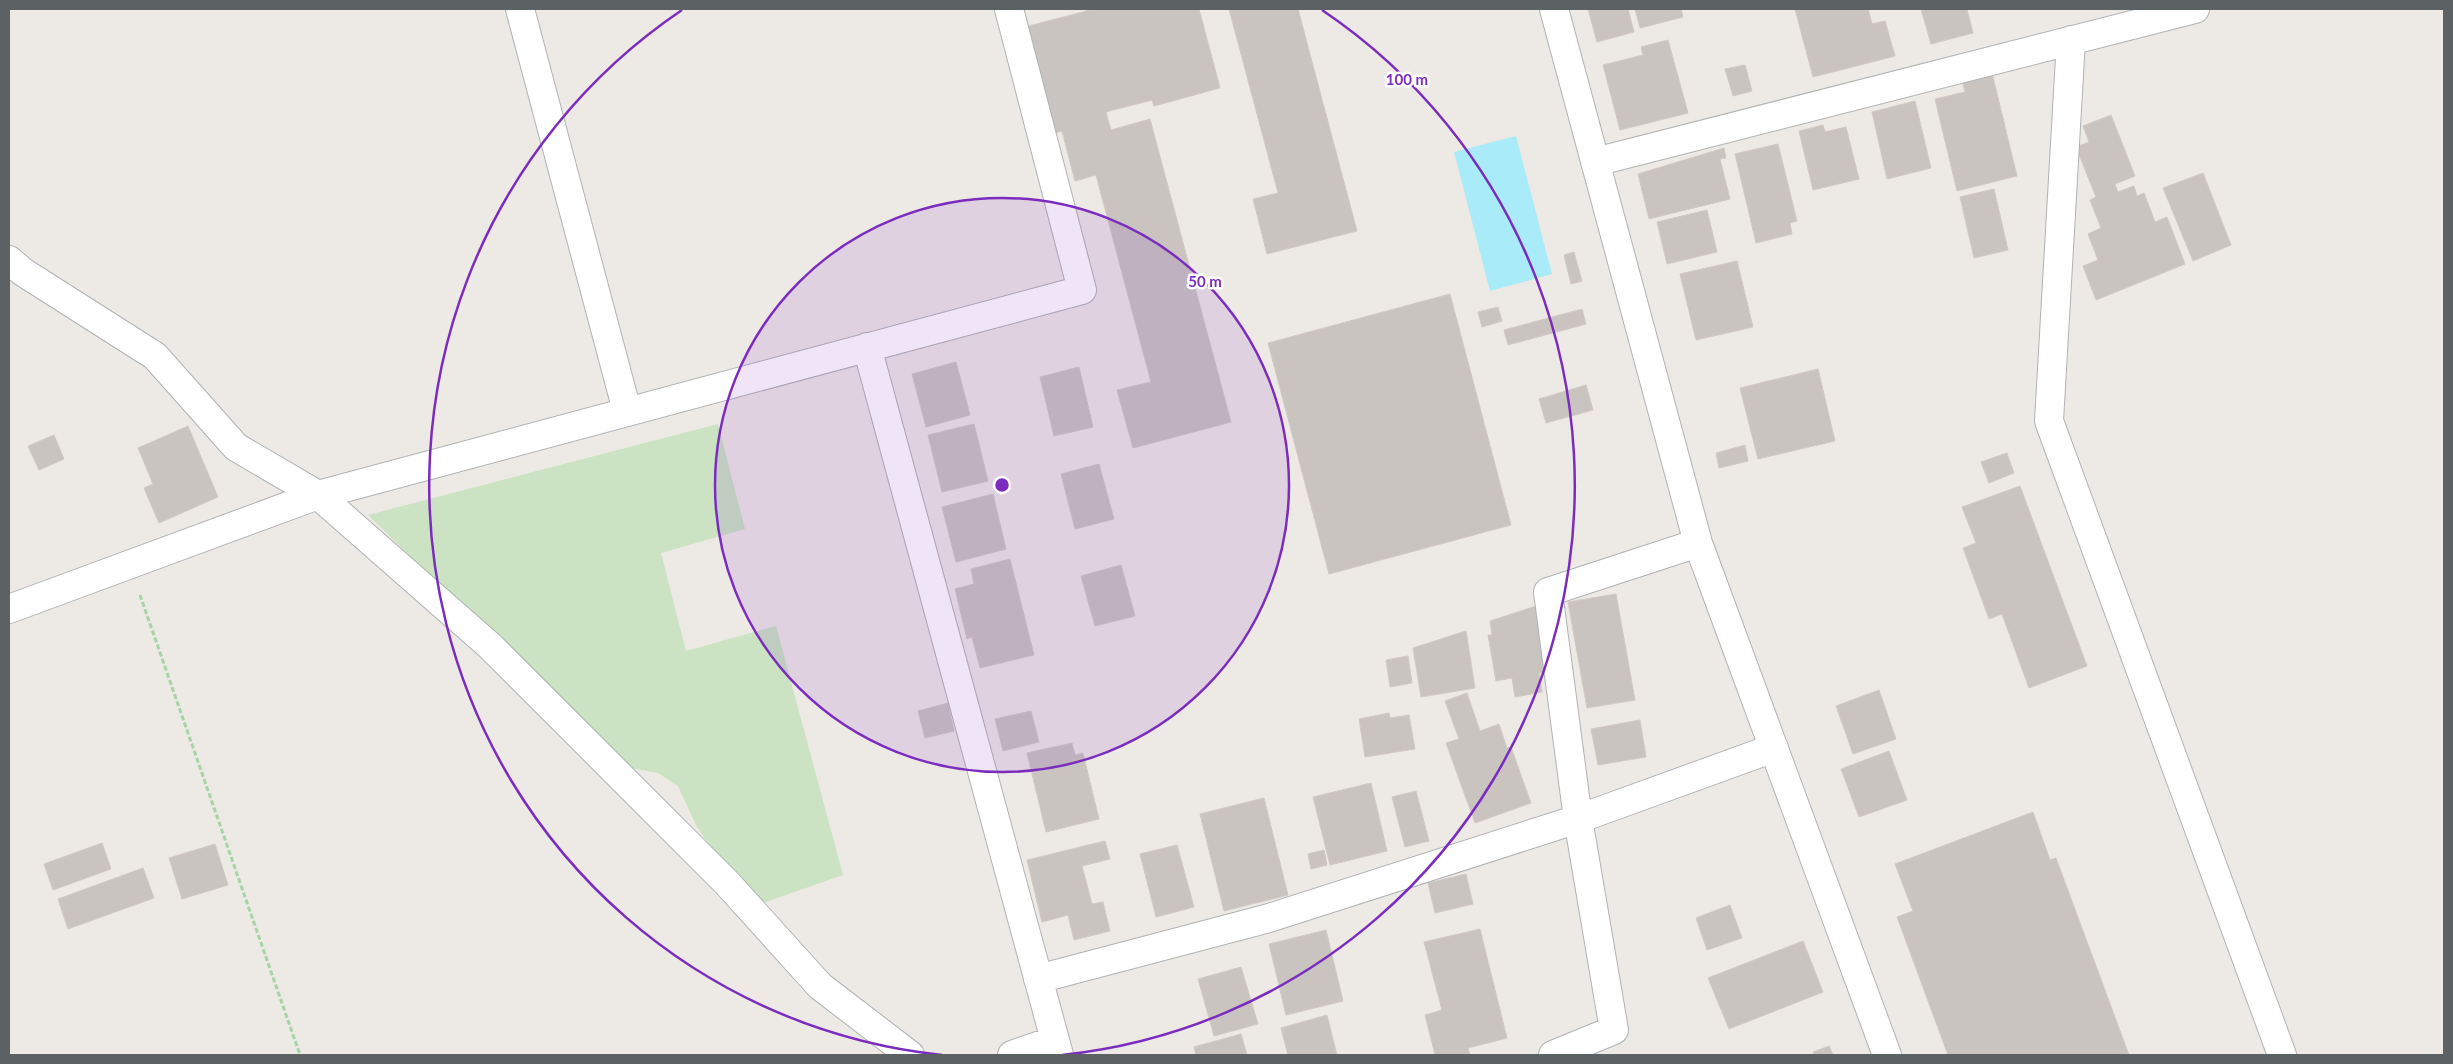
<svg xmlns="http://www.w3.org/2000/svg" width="2453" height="1064" font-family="Lato,sans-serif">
	<rect width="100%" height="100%" fill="#ede9e4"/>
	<path fill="#cbe3c2" d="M718 424 745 529 661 553 686 651 776 626 843 875 763 903 718 858 697 827 678 786 658 773 625 767 368 515Z"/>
	<path fill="#a9ebf8" d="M1516 136 1552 274 1490 291 1454 152Z"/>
	<path fill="#c9c4c0" stroke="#d2c9c3" d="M1094 9H1199L1220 88 1154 106 1152 100 1106 112 1111 130 1150 119 1231 422 1133 448 1117 390 1151 382 1096 175 1075 181 1062 131 1054 133 1025 27Z
		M1229 9H1298L1357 231 1267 254 1253 199 1278 193Z
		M1588 9H1628L1634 32 1597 42Z
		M1635 9H1681L1683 17 1640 28Z
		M1795 9H1868L1872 24 1885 21 1895 56 1813 77Z
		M1921 9H1967L1973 33 1931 44Z
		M1668 40 1688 113 1620 130 1603 65 1643 55 1641 47Z
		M1745 65 1752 91 1733 96 1725 69Z
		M1992 73 2017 176 1957 191 1935 99 1965 92 1962 80Z
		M1915 101 1931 168 1887 179 1872 112Z
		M2111 115 2135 176 2115 184 2118 192 2134 186 2137 196 2144 193 2155 222 2167 217 2185 264 2096 300 2083 266 2098 260 2088 234 2101 228 2090 200 2096 197 2076 147 2089 142 2083 126Z
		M1823 125 1825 132 1846 127 1859 179 1813 190 1799 131Z
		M1778 144 1797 221 1790 223 1792 234 1756 243 1735 154Z
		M1724 148 1726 158 1720 159 1730 199 1649 219 1638 174Z
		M2203 173 2231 245 2193 261 2163 188Z
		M1994 189 2008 250 1974 258 1960 197Z
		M1707 210 1717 252 1667 264 1657 222Z
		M1574 252 1582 281 1571 284 1564 255Z
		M1737 261 1753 327 1696 340 1680 274Z
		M1450 294 1511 525 1329 574 1268 343Z
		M1498 307 1502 321 1482 327 1478 312Z
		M1582 309 1586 324 1508 345 1504 330Z
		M956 362 970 415 926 427 912 374Z
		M1079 367 1093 427 1054 436 1040 377Z
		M1818 369 1835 441 1758 459 1740 388Z
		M1586 385 1593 410 1546 423 1539 399Z
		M974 424 988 481 942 492 928 435Z
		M188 426 218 497 159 523 144 488 153 484 138 448Z
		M54 435 64 459 39 470 28 446Z
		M1745 445 1748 461 1719 468 1716 453Z
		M2007 453 2014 473 1989 483 1981 462Z
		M1099 464 1114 519 1075 529 1061 474Z
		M2020 486 2087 666 2029 688 2002 614 1989 619 1963 548 1976 543 1962 507Z
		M993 494 1006 549 956 562 942 507Z
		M1010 559 1034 655 980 668 972 637 967 639 955 589 974 584 971 569Z
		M1121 565 1135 616 1095 626 1081 576Z
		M1616 594 1635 700 1587 708 1568 602Z
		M1536 606 1547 672 1539 673 1542 692 1515 697 1512 678 1496 681 1488 635H1492L1490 621Z
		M1466 631 1475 688 1421 697 1413 648Z
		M1408 656 1412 683 1390 687 1386 660Z
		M1879 690 1896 739 1853 754 1836 706Z
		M1467 693 1480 731 1499 724 1507 748 1511 747 1531 803 1475 823 1446 743 1459 739 1445 701Z
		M948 703 954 731 925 738 918 711Z
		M1031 711 1039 742 1003 751 995 719Z
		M1389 713 1390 718 1409 715 1415 749 1365 757 1359 719Z
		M1640 720 1646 757 1598 765 1591 729Z
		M1072 743 1075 755 1083 753 1099 819 1046 832 1027 753Z
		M1889 751 1907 800 1859 817 1841 769Z
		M1371 783 1387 851 1330 865 1313 797Z
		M1416 791 1429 841 1405 847 1392 797Z
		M1264 798 1288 895 1224 911 1200 814Z
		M2033 812 2050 860 2056 858 2129 1055H1948L1897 917 1913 911 1895 864Z
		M1105 841 1110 859 1082 866 1092 904 1103 902 1110 931 1074 940 1068 915 1042 922 1027 860Z
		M102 843 111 869 53 890 44 864Z
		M215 844 228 885 182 899 169 858Z
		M1177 845 1194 907 1156 917 1140 854Z
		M1324 850 1327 865 1311 869 1308 854Z
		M143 868 154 898 68 929 58 899Z
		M1466 874 1473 904 1435 913 1428 883Z
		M1730 905 1742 938 1707 950 1696 918Z
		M1480 929 1507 1038 1468 1048 1470 1055H1435L1425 1015 1442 1010 1424 942Z
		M1326 930 1343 1001 1286 1015 1269 944Z
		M1803 941 1823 992 1729 1029 1708 978Z
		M1241 967 1258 1024 1214 1036 1198 979Z
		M1327 1015 1337 1055H1288L1281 1028Z
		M1241 1034 1247 1055H1196L1194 1047Z
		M1829 1046 1833 1055H1814L1813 1052Z"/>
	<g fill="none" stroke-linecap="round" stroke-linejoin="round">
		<g stroke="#afb3b5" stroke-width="30">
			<path id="minor" d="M520 9 627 411
				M1554 9 1698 543 1887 1055
				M2071 40 2049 421 2282 1055
				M1595 162 2195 9
				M9 260 23 272 155 356 236 447 318 495 490 646 727 883 820 986 910 1055
				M867 347 1059 1055
				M9 609 318 495 1082 290 1009 9
				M1038 979 1269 918 1578 819 1548 592 1698 543
				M1012 1055 1055 1040
				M1553 1055 1614 1030 1578 819 1774 748"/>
		</g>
		<path stroke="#a7d4a6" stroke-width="3" stroke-dasharray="5 2.5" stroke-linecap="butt" d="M140 595 300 1055"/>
		<use href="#minor" stroke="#fff" stroke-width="28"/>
	</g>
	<circle cx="1002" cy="485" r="287" fill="#7b2cbf" fill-opacity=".12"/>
	<g fill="none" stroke="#7b2cbf" stroke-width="2.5">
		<circle cx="1002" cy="485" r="287"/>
		<path d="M942 1055A573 573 0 0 1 682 10M1322 10A573 573 0 0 1 1062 1055"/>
	</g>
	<circle cx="1002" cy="485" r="8" fill="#7b2cbf" stroke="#fff" stroke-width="2.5"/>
	<g font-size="15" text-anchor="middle" font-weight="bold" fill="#7b2cbf" stroke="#fff" stroke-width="5" stroke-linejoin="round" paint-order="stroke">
		<text x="1407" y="85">100 m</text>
		<text x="1205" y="287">50 m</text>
	</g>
	<rect width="2453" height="1064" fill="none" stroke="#5c6163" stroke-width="20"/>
</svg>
